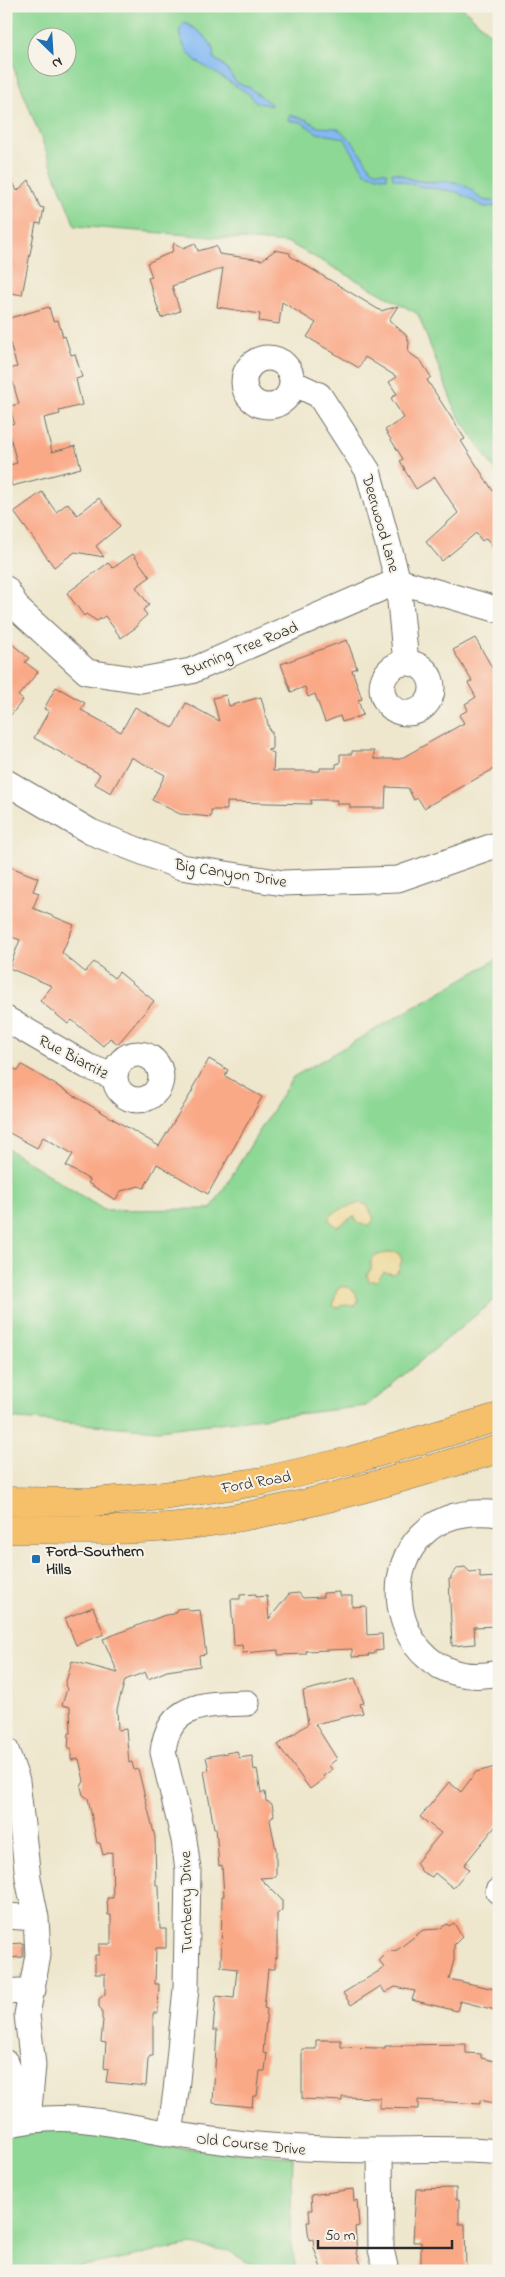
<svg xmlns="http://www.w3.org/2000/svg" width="505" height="2277" font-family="'Indie Flower',sans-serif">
	<rect width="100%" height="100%" fill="#f7f3e8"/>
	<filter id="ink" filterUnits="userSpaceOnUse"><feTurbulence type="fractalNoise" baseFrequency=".02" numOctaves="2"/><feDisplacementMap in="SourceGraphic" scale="10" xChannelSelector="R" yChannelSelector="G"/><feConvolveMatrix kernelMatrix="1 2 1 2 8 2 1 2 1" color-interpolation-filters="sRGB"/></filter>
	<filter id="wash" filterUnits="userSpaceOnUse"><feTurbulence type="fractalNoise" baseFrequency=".0096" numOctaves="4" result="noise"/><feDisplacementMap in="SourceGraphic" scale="20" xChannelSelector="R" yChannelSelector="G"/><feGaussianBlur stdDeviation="1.12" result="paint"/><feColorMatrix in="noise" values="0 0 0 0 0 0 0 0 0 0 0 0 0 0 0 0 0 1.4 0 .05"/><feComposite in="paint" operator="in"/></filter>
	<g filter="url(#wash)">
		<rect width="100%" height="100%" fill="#eee7cd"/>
		<path fill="#8dd895" stroke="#5c8260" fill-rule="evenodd" d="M6 6H461L499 42V476L456 412 418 314 289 243 75 226 6 48ZM38 38H68V68H38Z
			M499 958V1296L366 1406 158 1430 6 1418V1148L104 1210 211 1209 293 1077Z
			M56 2127 108 2131 171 2147 293 2157 290 2233 296 2271H256L252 2265 229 2251 191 2245 57 2271H6V2137Z"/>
		<path fill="#eeda9e" stroke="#8c8264" d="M359 1203 367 1205 374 1219 370 1225 359 1224 354 1216 337 1227 329 1220V1217C340 1206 346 1209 359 1203Z
			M395 1252 399 1254 402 1260 398 1271 393 1274 384 1272 377 1281H369L367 1275 371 1269V1260L376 1255Z
			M340 1287H349L356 1294 358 1301 355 1306 343 1305 337 1308 333 1306 337 1289Z"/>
		<path fill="#83baf3" stroke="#57728f" d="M185 23C195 28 211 39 213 50 214 53 213 56 214 59L223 64 236 82 250 88 271 104V106L256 102 249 94 196 61 185 49 179 33 181 27Z
			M290 115 307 120 318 127 336 128 341 131 352 141 370 167 375 171 387 172V178L365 173 344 138 317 133 301 122 288 120Z
			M392 172C401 173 406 178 414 180 430 184 446 178 461 184 480 191 475 205 499 200V206L484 207 457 192 417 186 393 178Z"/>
		<g id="blocks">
			<path fill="#faa987" d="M6 165 17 191 29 180 40 207 44 208 41 224 36 223 22 295 6 292Z
				M174 243 183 248 195 243 198 251 216 246 219 254 262 260 275 250 290 253V256L381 311 398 306 389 320 406 335 409 342 408 352 421 361 431 377 427 380 465 439 461 441 493 491 499 486V554L486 538 482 541 476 533 442 561 426 542 458 513 435 477 416 489 404 469H405L400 461 403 459 385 430 404 418 391 398 397 394 389 382 397 377 365 357 359 368 307 337 316 323 282 302 279 324 259 321 260 314 217 307 223 268 172 286 180 311 161 318 148 278 152 277 147 263 172 252Z
				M49 307 53 321 58 320 63 337 65 336 71 355 75 354 82 377 76 379 82 405 59 411 60 414 44 418 52 452 75 446 81 468 12 486 6 466 17 463 7 425 14 423 10 406 19 404 9 369 17 367 6 330V319Z
				M42 492 56 512 68 503 77 515 99 498 120 526 96 546 104 557 75 552 54 567 14 512Z
				M133 554 150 577 136 587 149 605 143 610 147 615 137 624 138 626 121 638 105 616 97 621 86 614 84 616 67 593 108 563 113 568Z
				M475 638 493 669 499 666V766L424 808 418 798 414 800 408 788 386 787 385 808H350V804H337V800H311V804L227 802V810H211V817L180 814 152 800 165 775 131 757 111 793 95 784 100 774 34 738 49 711 44 709 56 687 85 703 81 710 121 732 135 707 173 728 186 703 219 721 213 698 226 695 229 706 261 697 270 732H272V749L267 750 274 753 273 771H320V768H336V764L340 763V754H352V751H374V759H400L464 723 459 715 468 710 465 704 476 697 468 683 472 681 453 650Z
				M6 639 29 658 25 662 38 672 18 696 23 700 6 721Z
				M347 640 357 668 352 670 362 699 358 700 363 715 342 722 340 716 325 722 315 694 308 697 305 687 291 692 281 664Z
				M6 865 38 878 33 891 39 893 33 908 74 925 62 953 85 972 94 962 114 978 119 972 154 1001 118 1044 110 1038 103 1046 72 1020 68 1024 40 1001 52 986 9 968 20 940 6 935Z
				M209 1059 228 1070 225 1076 262 1097 208 1194 157 1164 144 1188 139 1186 121 1191 116 1199H114L88 1183 90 1180 66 1166 73 1154 43 1137 37 1148 6 1131V1064L18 1071 22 1065 159 1146 193 1090 192 1089Z
				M465 1567 470 1572 480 1571V1578L498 1577 499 1626 474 1627 475 1644 452 1646 449 1579H451V1576L458 1568Z
				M340 1592V1596H352V1607L366 1606 367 1635 382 1634 383 1650 375 1651V1654H368L369 1656 352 1657V1649L306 1651V1654L278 1655V1650L243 1653 242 1645 234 1646 231 1599H240V1595L256 1594V1597L267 1596 269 1619 289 1594 299 1593 303 1598 323 1597V1593Z
				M93 1607 104 1634 76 1645 65 1618Z
				M187 1608 191 1611 200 1610 206 1654 199 1655 200 1666 167 1671 148 1679 145 1672 125 1680 117 1709 118 1730 126 1729 129 1763 132 1762 134 1770 138 1769 155 1837 156 1885H159L160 1929H166V1948H156L155 1984H159L158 2013H153V2056H150L148 2059 146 2086 106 2082 108 2069 104 2068 106 2043 101 2042 103 2020 102 2019V2010L99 2007V1999L105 1994V1974H95V1955H99V1944H111V1915H108L107 1898H113L112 1852 103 1855 100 1843H97L88 1798 83 1795 81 1787 84 1781 79 1759 71 1760V1748L68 1749 69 1733H71L70 1707 62 1705 67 1689 65 1685 72 1661 118 1673 103 1639 165 1615 174 1614 177 1609Z
				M355 1678 364 1703 360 1704 363 1713 315 1724 337 1759 329 1765 332 1770 323 1776 325 1778 310 1789 278 1745 308 1724 303 1691Z
				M237 1751 239 1758 252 1756 254 1770 257 1769 261 1793 265 1792 266 1801 272 1804 274 1815 270 1820 276 1850V1877L260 1878 282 1900V1910L277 1914V1958H275V1969H268L264 2008 267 2009 263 2053 267 2054 265 2071H260L257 2096H253L252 2107 213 2103 217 2030H213L216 1996 234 1998 237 1969 221 1967 222 1896H224L222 1865 219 1866 216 1828H214L204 1771 209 1770 206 1757Z
				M499 1766V1822L464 1865 469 1869 453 1888 435 1873 432 1877 422 1872 416 1863 441 1833 420 1817 449 1782 461 1792 476 1772Z
				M454 1923 462 1937 454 1945V1960L449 1979 499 1990V2011L460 2001 457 2011 412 2000 415 1991 395 1987 385 1993 381 1986 351 2005 343 1993 384 1968 379 1960 387 1952 397 1950 423 1930 439 1929 447 1924 449 1926Z
				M23 1943V1957L6 1958V1944Z
				M316 2040H341V2047L378 2048H385V2046H401V2045L466 2044V2053L481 2054V2058L499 2062V2104L480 2100V2104L418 2100V2109L380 2108V2098L342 2097V2101L302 2099V2049H316Z
				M456 2188V2200H459V2224H465L466 2271H421V2242H413L416 2189Z
				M353 2189 354 2201 357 2200 359 2226 355 2227 357 2253 361 2265 347 2271H322L314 2248 313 2239 309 2240 307 2222H310L309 2210H312L311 2195Z"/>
		</g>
	</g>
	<g filter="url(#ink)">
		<use href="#blocks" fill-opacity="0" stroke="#6f6d64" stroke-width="1"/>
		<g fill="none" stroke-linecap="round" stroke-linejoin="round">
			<g stroke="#6f6d64" stroke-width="27">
				<path id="minor" d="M244 382a24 24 0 1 1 48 0a24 24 0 1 1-48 0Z
					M293 383 319 395 368 471 398 581 406 663
					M6 589 19 610 87 672 141 680 191 671 398 581 499 610
					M382 688a25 25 0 1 1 50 0a25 25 0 1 1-50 0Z
					M6 782 91 832 181 867 283 883 398 879 499 844
					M6 1019 87 1066 115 1077
					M115 1077a23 23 0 1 1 46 0a23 23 0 1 1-46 0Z
					M499 1514C357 1496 375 1700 499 1673
					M6 1750 17 1781 28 1878 36 1918 38 1955 27 2015 33 2065 28 2120
					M498 1891H499
					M6 1916 36 1918
					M6 1992 33 1990
					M6 2063 26 2113
					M6 2125C61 2111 105 2122 159 2132 188 2137 217 2141 245 2144 289 2148 334 2150 378 2150 419 2150 458 2148 499 2152
					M170 2134 176 2091 186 1988 188 1870 184 1840 163 1752C168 1702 208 1704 247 1703
					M380 2150 381 2249 386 2271"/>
			</g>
			<g stroke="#6f6d64" stroke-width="29">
				<path id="major" d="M6 1501 93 1502 163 1496 263 1481 349 1461 499 1417
					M6 1529C67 1530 128 1532 189 1525 295 1512 397 1479 499 1449"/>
			</g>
			<use href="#minor" stroke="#fff" stroke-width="25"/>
			<use href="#major" stroke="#f6c06b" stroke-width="28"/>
		</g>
	</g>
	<rect fill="#1f6fb2" stroke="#f7f3e8" stroke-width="2" x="31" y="1554" width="10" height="10" rx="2.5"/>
	<g text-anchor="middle" stroke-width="4" stroke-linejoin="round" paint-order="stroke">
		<g font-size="16" fill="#2b2b2b" stroke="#f7f3e8">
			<text transform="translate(382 523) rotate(74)" y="6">Deerwood Lane</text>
			<text transform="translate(240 648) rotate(-22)" y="6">Burning Tree Road</text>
			<text transform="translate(231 872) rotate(9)" y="6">Big Canyon Drive</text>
			<text transform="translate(74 1056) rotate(28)" y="6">Rue Biarritz</text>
			<text transform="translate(256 1481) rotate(-10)" y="6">Ford Road</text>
			<text transform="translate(185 1902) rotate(-91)" y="6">Turnberry Drive</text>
			<text transform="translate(251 2143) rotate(6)" y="6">Old Course Drive</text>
		</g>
		<g font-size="16" font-weight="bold" fill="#2b2b2b" stroke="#f7f3e8" text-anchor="start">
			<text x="46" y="1556">Ford-Southern<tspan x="46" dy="18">Hills</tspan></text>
		</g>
	</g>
	<rect width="505" height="2277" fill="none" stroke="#f7f3e8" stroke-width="25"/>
	<g transform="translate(52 52) rotate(155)"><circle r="24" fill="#f7f3e8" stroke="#a5a39c"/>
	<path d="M0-4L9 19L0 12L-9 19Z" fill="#1f6fb2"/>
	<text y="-8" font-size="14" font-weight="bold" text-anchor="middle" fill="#2b2b2b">N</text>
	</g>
	<path d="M318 2240v8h134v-8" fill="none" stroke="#2b2b2b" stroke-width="2.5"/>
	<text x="325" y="2240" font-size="15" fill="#2b2b2b" stroke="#f7f3e8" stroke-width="4" paint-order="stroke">50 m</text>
</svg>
